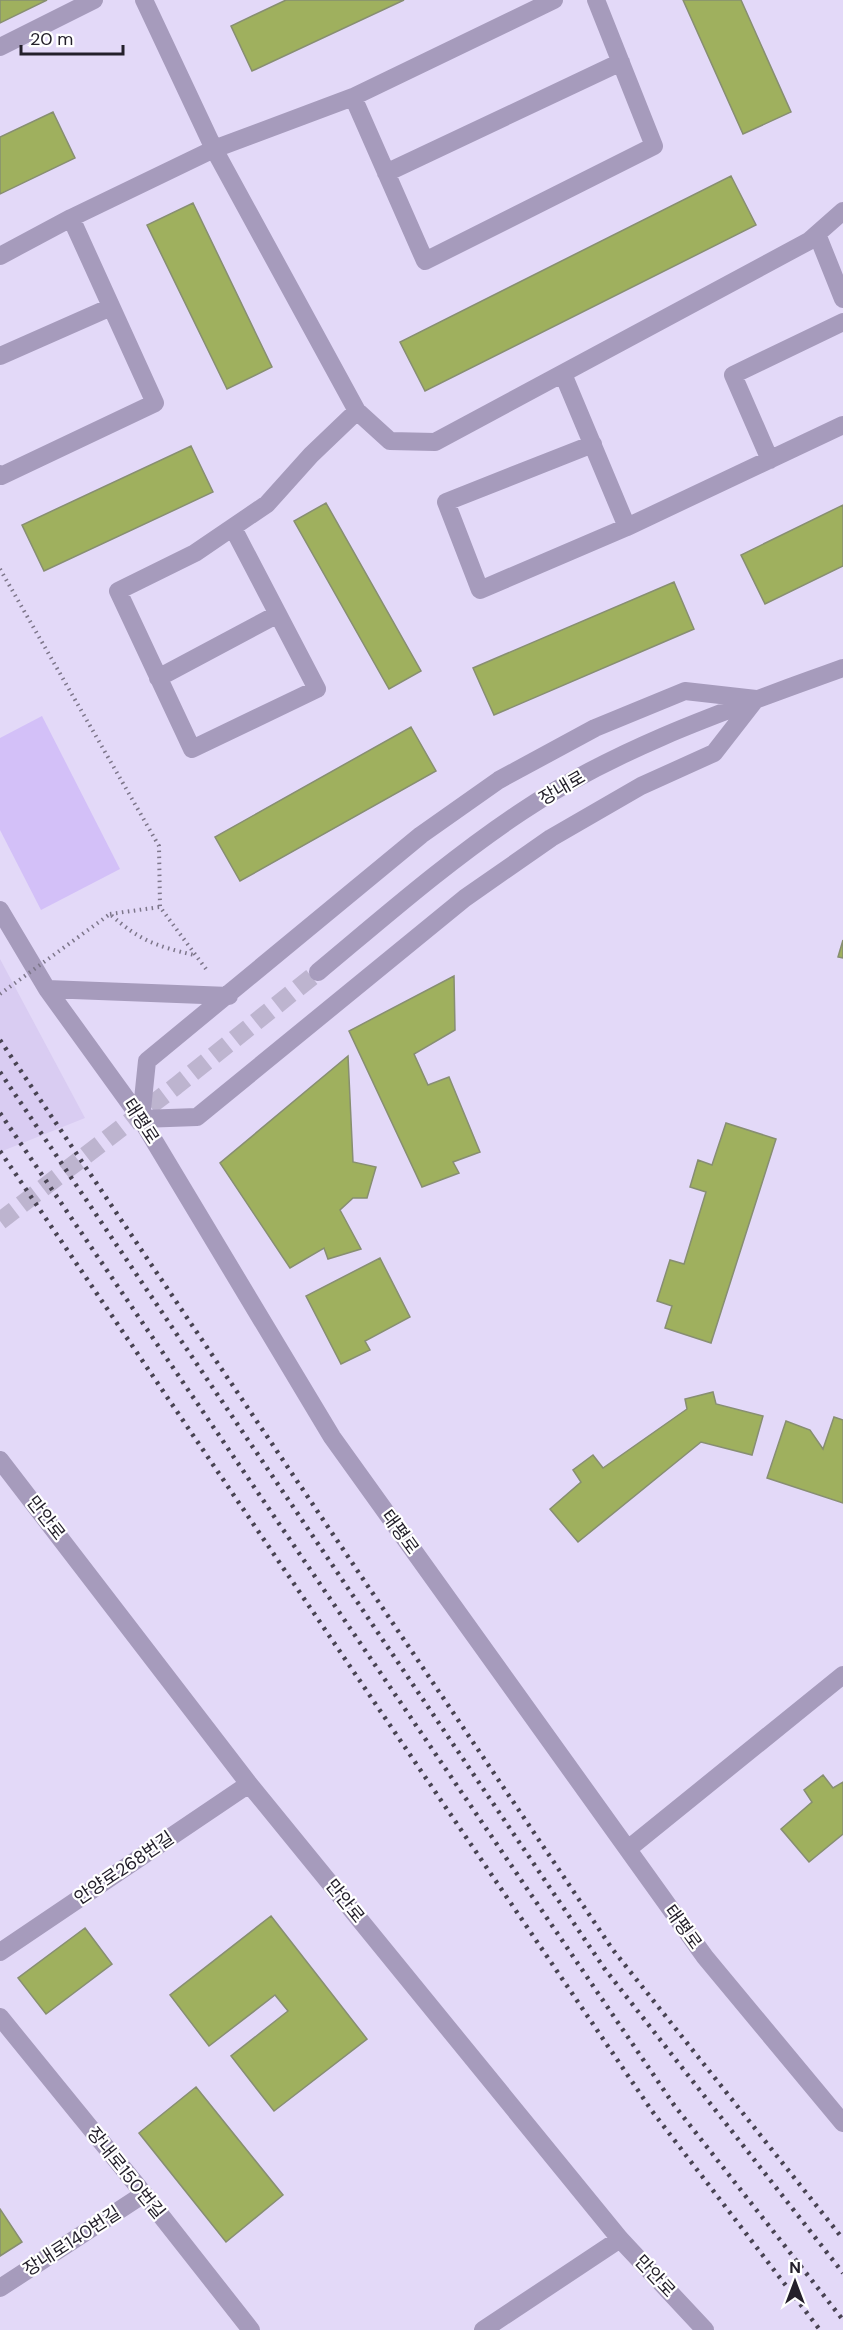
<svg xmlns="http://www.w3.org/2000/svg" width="843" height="2330" font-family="'DM Sans','Noto Sans KR',sans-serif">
	<rect width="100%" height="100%" fill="#e3d9f8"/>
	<path fill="#d9ccf2" d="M0 959 85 1118 0 1152Z"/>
	<path fill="#d3c0f8" d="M42 716 120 869 41 910 0 830V738Z"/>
	<path fill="#9fb05e" stroke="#878e71" stroke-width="1.5" d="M0 0H47L0 23Z
		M286 0H404L252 71 231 26Z
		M683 0H741L791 112 743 134Z
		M53 112 75 158 0 194V137Z
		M731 176 756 225 425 391 400 342Z
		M193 203 272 367 227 389 147 225Z
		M191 446 213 492 44 571 22 525Z
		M326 503 421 671 389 689 294 521Z
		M843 505V566L765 604 741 555Z
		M674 582 694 629 494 715 473 668Z
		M411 727 436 771 240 881 215 837Z
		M843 940V958L838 957Z
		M454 976 455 1030 414 1054 428 1085 449 1077 480 1152 453 1162 459 1173 422 1187 349 1031Z
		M348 1056 353 1162 376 1167 367 1198H353L340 1210 361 1249 328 1259 324 1248 290 1268 220 1163Z
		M726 1123 776 1139 711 1343 665 1328 672 1306 657 1301 670 1260 684 1264 706 1192 690 1187 698 1160 712 1165Z
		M380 1258 410 1317 365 1341 370 1350 341 1364 306 1296Z
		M713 1392 716 1404 763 1416 752 1455 701 1442 578 1542 550 1509 581 1482 573 1470 593 1455 603 1468 687 1409 685 1399Z
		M834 1417 843 1420V1503L767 1478 786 1421 810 1430 823 1449Z
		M823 1775 833 1788 843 1782V1834L809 1862 781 1829 812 1802 804 1790Z
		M271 1916 367 2039 274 2111 231 2056 288 2011 275 1995 209 2046 170 1995Z
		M85 1928 112 1964 46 2014 18 1978Z
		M196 2087 283 2195 226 2242 139 2133Z
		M0 2209 22 2242 0 2256Z"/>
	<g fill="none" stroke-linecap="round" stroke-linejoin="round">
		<path stroke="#bdb4cf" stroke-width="18" stroke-dasharray="18 9" stroke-linecap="butt" d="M0 1221 176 1086 318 972"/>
		<path stroke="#7d768a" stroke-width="4" stroke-dasharray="1.5 4.5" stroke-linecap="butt" d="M0 569 159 846 160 907 206 969
			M110 914 160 907"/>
		<path stroke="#a69bbc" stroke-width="18" d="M144 0 214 149 357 411 390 441 435 442 809 241 843 211
			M0 47 94 0
			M353 97 425 261 654 146 596 0
			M386 173 621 62
			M817 234 843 299
			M0 256 71 218 214 149 353 97 554 0
			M0 356 111 307
			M563 374 627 527 480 590 446 502 593 444
			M770 460 733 375 843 322
			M0 474 1 476 155 403 71 218
			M627 527 843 425
			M233 528 317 689 192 749 118 591 195 553 267 504 311 455 357 411
			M158 678 278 614
			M0 910 47 989 141 1119 332 1437 705 1957 843 2123
			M318 972C384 917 449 860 521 812 619 746 733 708 843 668
			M47 989 229 996
			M141 1119 147 1061 421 835 499 780 595 728 685 691 756 699
			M141 1119 197 1117 465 898 551 838 641 786 714 753 756 699
			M0 1460 249 1784 620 2239 705 2330
			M628 1849 843 1675
			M0 1952 249 1784
			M0 2017 144 2194 251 2330
			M0 2288 144 2194
			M483 2330 620 2239"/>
		<path stroke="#484352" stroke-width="4.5" stroke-dasharray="3 6" stroke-linecap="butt" d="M0 1040 613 1950 843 2239
			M0 1072 604 1968 843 2273
			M0 1113 674 2105 843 2320
			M0 1151 652 2111 820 2330"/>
		<path stroke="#7d768a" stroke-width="4" stroke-dasharray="1.5 4.5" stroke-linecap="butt" d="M0 994 110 914C140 941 156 946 194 955"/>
	</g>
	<g text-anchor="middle" stroke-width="4.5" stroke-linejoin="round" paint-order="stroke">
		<g font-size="18" fill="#24202b" stroke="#fff">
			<text transform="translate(562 788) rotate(-30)" y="6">장내로</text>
			<text transform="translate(141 1121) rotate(57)" y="6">태평로</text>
			<text transform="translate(46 1518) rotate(52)" y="6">만안로</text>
			<text transform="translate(400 1532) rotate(54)" y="6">태평로</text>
			<text transform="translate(124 1868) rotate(-34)" y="6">안양로268번길</text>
			<text transform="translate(345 1901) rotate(51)" y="6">만안로</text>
			<text transform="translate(683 1927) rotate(54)" y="6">태평로</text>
			<text transform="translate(126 2173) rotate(51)" y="6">장내로150번길</text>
			<text transform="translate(72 2241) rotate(-33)" y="6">장내로140번길</text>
			<text transform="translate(655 2276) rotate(47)" y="6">만안로</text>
		</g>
	</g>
	<g transform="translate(795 2282)" stroke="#ffffff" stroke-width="4.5" paint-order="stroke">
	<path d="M0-4.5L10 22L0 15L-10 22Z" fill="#24202b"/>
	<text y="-9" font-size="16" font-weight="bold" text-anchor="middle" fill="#24202b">N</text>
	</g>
	<path d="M21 45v9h102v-9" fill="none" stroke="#24202b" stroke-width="3"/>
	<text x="30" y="45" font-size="18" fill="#24202b" stroke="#ffffff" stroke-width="4.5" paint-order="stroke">20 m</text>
</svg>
